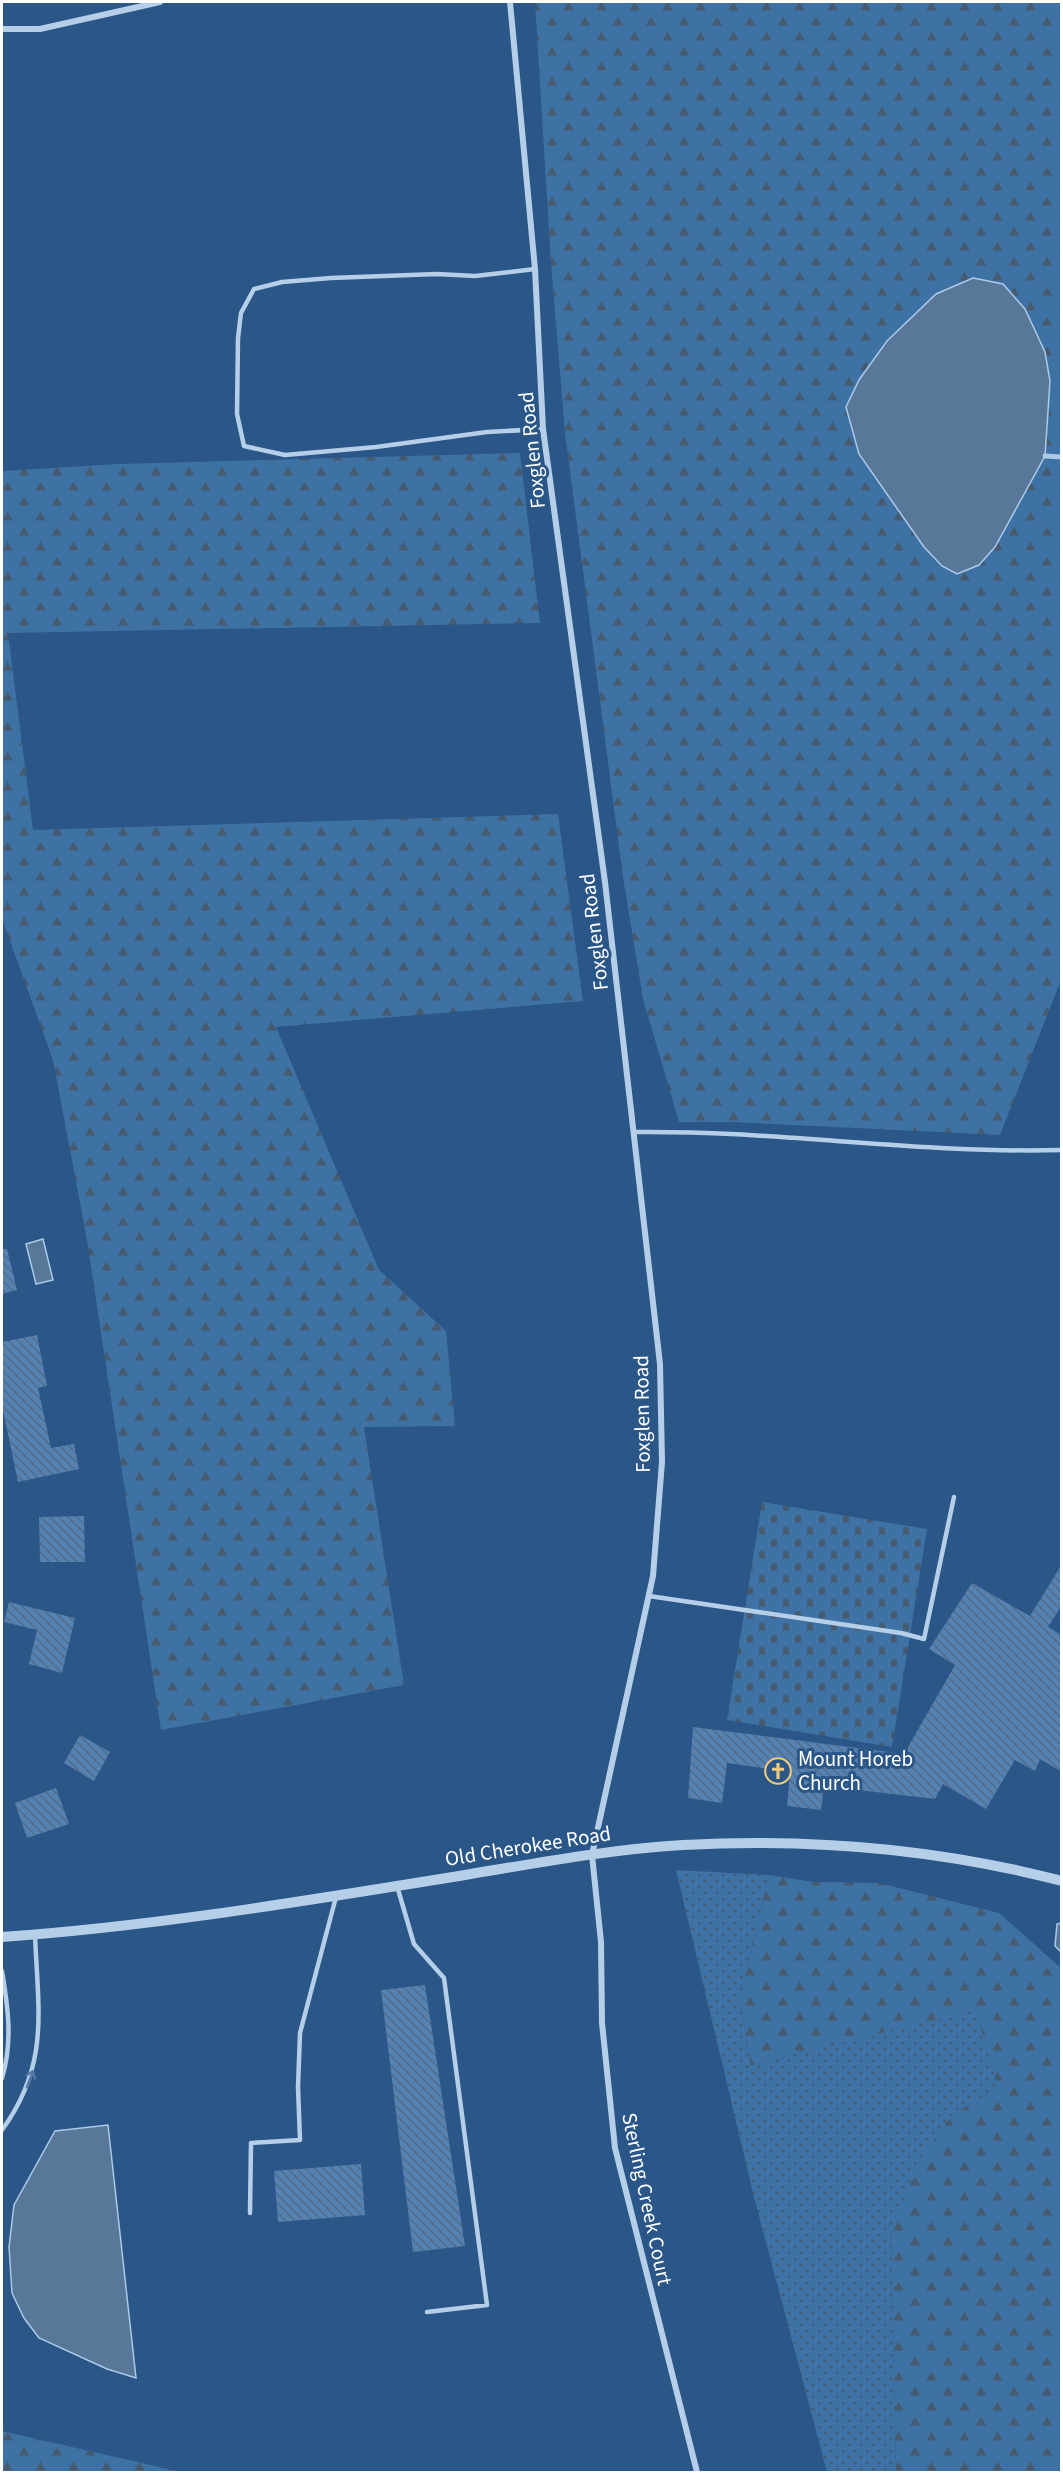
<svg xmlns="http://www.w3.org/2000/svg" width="1063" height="2474" font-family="'Source Sans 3',sans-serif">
	<defs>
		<pattern id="grass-dots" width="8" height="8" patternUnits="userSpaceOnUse" patternTransform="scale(1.5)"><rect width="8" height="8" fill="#3e71a4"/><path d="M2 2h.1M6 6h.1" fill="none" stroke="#465b6f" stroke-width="1.8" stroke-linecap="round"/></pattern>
		<pattern id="forest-firs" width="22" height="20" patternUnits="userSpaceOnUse" patternTransform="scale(1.5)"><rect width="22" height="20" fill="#3e71a4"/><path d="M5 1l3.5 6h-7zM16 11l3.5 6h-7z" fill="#465b6f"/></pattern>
		<pattern id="cemetery-stones" width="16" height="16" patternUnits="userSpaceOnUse" patternTransform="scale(1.5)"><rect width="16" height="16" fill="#3e71a4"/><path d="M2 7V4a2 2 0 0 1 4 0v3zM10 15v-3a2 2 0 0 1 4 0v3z" fill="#465b6f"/></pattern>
		<pattern id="building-back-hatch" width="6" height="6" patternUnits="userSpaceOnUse" patternTransform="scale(1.5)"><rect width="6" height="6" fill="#5682b1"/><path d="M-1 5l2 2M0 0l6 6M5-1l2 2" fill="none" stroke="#526c89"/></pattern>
	</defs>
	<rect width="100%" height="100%" fill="#2a5688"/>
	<path fill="url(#grass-dots)" d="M676 1870 769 1875 740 1999 751 2065 976 2009 998 2088 952 2116 891 2228 896 2472H827L754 2197Z"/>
	<path fill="url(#forest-firs)" d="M535 2H1061V980L1000 1135 733 1122H679L643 999 623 877 565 433 551 263Z
		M520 453 540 623 8 633 33 830 558 814 583 1001 276 1027 379 1270 446 1331 455 1426 364 1427 404 1685 161 1730 87 1240 53 1060 2 919V471L119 464Z
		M769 1875 813 1882 879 1883 999 1913 1061 1968V2472H896L891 2228 921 2158 952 2115 998 2088 976 2010 751 2065 740 1999Z
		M2 2431 181 2472H2Z"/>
	<path fill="url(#cemetery-stones)" d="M762 1502 927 1529 892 1747 727 1720Z"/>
	<path fill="#587799" stroke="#abcae8" stroke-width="1.5" d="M973 278 1003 284 1025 309 1045 352 1050 381 1045 456 995 547 979 565 957 574 942 566 924 547 859 454 846 407 859 380 887 341 936 294Z
		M43 1239 53 1280 36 1284 26 1244Z
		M1061 1923H1062L1061 1952 1055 1946 1057 1924Z
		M108 2125 136 2378 107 2369 39 2338 24 2318 12 2293 9 2247 14 2205 55 2131Z"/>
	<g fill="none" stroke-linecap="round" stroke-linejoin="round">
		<path stroke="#abcae8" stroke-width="5" d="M1045 456 1062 457"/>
	</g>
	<path fill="url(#building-back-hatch)" d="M2 1249H7L17 1290 2 1294Z
		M37 1335 47 1386 38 1388 51 1448 74 1444 79 1469 18 1482 2 1405V1342Z
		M84 1516 85 1562H40L39 1517Z
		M1062 1564V1605L1048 1627 1062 1635V1772L1040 1759 1035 1771 1015 1760 986 1809 943 1784 935 1799 824 1786 821 1810 787 1806 790 1772 727 1763 722 1803 688 1798 693 1727 904 1754 955 1665 929 1649 972 1583 1030 1616Z
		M9 1602 75 1618 62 1673 29 1664 37 1630 4 1622Z
		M80 1735 110 1752 94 1781 64 1763Z
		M56 1788 69 1824 27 1838 15 1803Z
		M425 1985 465 2246 413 2252 381 1990Z
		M361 2164 365 2215 278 2222 274 2171Z"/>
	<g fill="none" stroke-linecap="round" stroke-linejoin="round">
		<path stroke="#b6cfe8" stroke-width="4.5" d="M535 269 475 276 437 274 331 278 282 282 254 289 241 313 238 338 237 414 244 446 285 455 376 447 487 432 543 429
			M633 1132C776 1130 919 1154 1062 1150
			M649 1596 901 1633 924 1639 954 1497
			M397 1886 414 1944 444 1978 487 2305 427 2312
			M2 1971C8 2007 13 2042 2 2078
			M2 2130C50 2064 38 2011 35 1935
			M250 2213 251 2143 300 2140 298 2087 300 2033 336 1897"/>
		<path stroke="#b6cfe8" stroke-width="6" d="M510 2 535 269 543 429 605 882 660 1364 662 1462 653 1576 592 1855 601 1942 602 2023 615 2148 697 2472
			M2 29H40L160 2"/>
		<path stroke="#b6cfe8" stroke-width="10" d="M2 1937C144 1927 286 1904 428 1881 512 1868 597 1850 683 1845 809 1838 939 1849 1062 1881"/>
	</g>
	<defs><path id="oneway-shaft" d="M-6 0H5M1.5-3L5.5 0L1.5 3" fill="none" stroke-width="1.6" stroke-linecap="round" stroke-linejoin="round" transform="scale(1.5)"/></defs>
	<use stroke="#547aa5" href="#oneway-shaft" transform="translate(30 2079) rotate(-69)"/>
	<defs>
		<g id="church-ring" transform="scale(1.35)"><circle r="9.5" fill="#2a5688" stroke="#efca7e" stroke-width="1.5"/><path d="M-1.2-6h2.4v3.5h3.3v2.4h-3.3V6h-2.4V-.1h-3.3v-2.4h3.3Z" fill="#efca7e"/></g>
	</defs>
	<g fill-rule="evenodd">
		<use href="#church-ring" x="778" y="1771"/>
	</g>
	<g text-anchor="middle" stroke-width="6" stroke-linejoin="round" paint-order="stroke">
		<g font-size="21" fill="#fff" stroke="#2a5688">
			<text transform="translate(532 450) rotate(-96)" y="7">Foxglen Road</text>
			<text transform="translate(594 932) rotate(-97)" y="7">Foxglen Road</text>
			<text transform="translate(642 1414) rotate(-91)" y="7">Foxglen Road</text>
			<text transform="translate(528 1846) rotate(-9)" y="7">Old Cherokee Road</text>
			<text transform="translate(647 2199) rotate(78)" y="7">Sterling Creek Court</text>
		</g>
		<g font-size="21" fill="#fff" stroke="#2a5688" text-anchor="start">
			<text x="798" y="1766">Mount Horeb<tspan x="798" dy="24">Church</tspan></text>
		</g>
	</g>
	<rect width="1063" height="2474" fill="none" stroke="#ffffff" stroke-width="6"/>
</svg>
